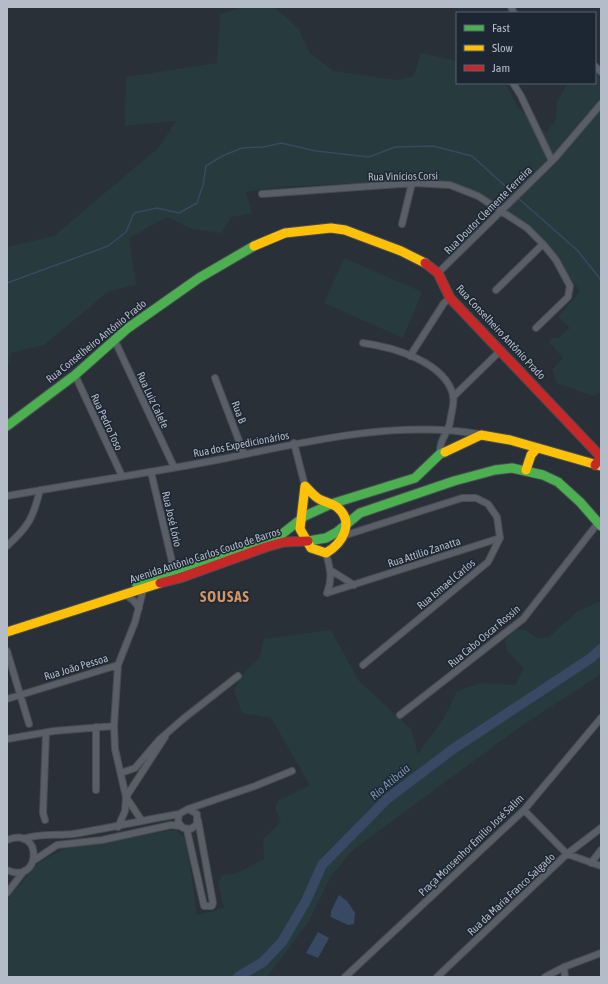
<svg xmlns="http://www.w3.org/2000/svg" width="608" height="984" font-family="'Asap Condensed',sans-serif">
	<rect width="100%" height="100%" fill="#2a3038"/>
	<path fill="#273a3e" d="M242 7H274L298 28 310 53 333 71 397 80 414 76 421 53 457 61V83H506L517 106 546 133 556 119 557 102 568 83H595V68L601 69V392L593 396 557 383 552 370 563 358 549 342 552 338H558L570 328 558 317 580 291 548 247 529 226 480 194 452 184 416 180 280 187 246 192 252 213 232 217 221 233 192 229 167 217 129 238 136 285 109 291 44 345 11 353 7 371V247L54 236 158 148 176 121 125 126 126 77 217 63 220 14Z
		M344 258 422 292 403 338 324 303Z
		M601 601V673L598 676 520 727 353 850 331 876 309 921 267 977H7V900L39 862 68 847 176 830 184 837 189 858 197 915 224 908 218 883 223 875 237 873 264 859 263 839 281 822 275 808 278 801 310 785 271 718 242 713 234 690 246 670 259 659 264 639 331 630 358 680 411 729 418 754 444 718 457 691 481 683 515 685 524 668 507 651 505 640 516 629 526 630 537 638 549 637 578 611Z"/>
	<path fill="#384963" d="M339 895 347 901 355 913 354 924 348 925 331 917V911Z
		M318 932 329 938 318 958 306 953Z"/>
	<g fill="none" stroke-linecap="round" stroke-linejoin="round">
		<path stroke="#384963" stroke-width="1.5" d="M518 198 577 250 601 280
			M7 283 108 246 126 232 134 213 157 208 179 213 197 203 203 185 206 166 222 156 242 148 264 147 281 143 316 151 369 157 395 147 433 146 472 156 513 193"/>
		<path stroke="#384963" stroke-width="10" d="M238 977 263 962 282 942 306 901 322 865 387 799 453 749 591 658 601 649"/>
		<g stroke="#484c53" stroke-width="8">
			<path id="street" d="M511 7 514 13
				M595 66 601 72
				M513 83 521 96 552 161
				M262 194 414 183 450 185 478 196 527 228 543 244 556 260 570 286 568 297 536 328
				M402 224 412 183
				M438 273 555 158 601 104
				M496 290 543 244
				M115 341 174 467
				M363 343C393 347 445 362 453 395 455 402 451 414 450 422 448 434 439 439 440 454
				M410 356 444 303 450 298
				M75 375 122 476
				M215 378 244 454
				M453 397 501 350
				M294 443 305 486
				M151 472 174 570
				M7 496C79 483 150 473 222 459 306 442 393 420 479 434
				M346 535 462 498H476L488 504 497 517 500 538 488 562 363 665
				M7 546C29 526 33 518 40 490
				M326 553C330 568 333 578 327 593
				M332 571 354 585
				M327 593 500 538
				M125 594 134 601 139 608
				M7 651 29 724
				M7 699 118 665
				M400 715 523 619 598 523
				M7 739 54 731 114 726
				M121 773 135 768 159 740 183 719 238 676
				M96 790V727
				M188 809 255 786 292 771
				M524 810 567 854 601 866
				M45 820 43 813 46 733
				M142 821 126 797 115 749 114 726 118 665 135 622 144 587
				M118 827 125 811 126 797 165 737
				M187 830 204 906H212L213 903 198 820
				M24 839C40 833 56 836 73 834 109 828 144 820 179 814L188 809 197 814V824L191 829 183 828 178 822 179 814
				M7 840C44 825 41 886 7 870
				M33 861 57 845 102 840 171 825 180 826
				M591 863 601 850
				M7 893 24 871
				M564 967 565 977
				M345 977 524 810 601 718
				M437 977 567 854 601 828
				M545 977 564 967 601 953"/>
		</g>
		<g stroke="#484c53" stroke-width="11">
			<path id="fast" d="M7 426 75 375 128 328 199 278 254 246
				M308 541 326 538 337 532 360 513 454 481 495 470 512 468 543 475 558 482 580 502 601 526
				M136 583 282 534 305 516 331 504 415 478 440 454 445 452"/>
		</g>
		<g stroke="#484c53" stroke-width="11">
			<path id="slow" d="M254 246 285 233 331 228 345 230 401 251 425 263
				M445 452 481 435 510 440 601 466
				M526 470 531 455 537 448
				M305 486C309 490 314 496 319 499 325 502 331 503 337 507 355 522 343 543 326 553L311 548 300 529Z
				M7 632 160 583"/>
		</g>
		<g stroke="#484c53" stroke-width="11">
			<path id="jam" d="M425 263 438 273 450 298 601 457 595 465
				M160 583 180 578 266 547 284 542 308 541"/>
		</g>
		<use href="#street" stroke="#5a5e66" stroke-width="6"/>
		<use href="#fast" stroke="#4caf50" stroke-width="9"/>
		<use href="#slow" stroke="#ffc107" stroke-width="9"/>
		<use href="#jam" stroke="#c62828" stroke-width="9"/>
	</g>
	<g text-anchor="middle" stroke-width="3" stroke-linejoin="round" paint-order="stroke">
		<g font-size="11" fill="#b4bcc9" stroke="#1d2633">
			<text transform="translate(403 176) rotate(-1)" y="4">Rua Vinícios Corsi</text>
			<text transform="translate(488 210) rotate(-45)" y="4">Rua Doutor Clemente Ferreira</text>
			<text transform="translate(501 332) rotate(47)" y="4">Rua Conselheiro Antônio Prado</text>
			<text transform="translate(96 341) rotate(-39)" y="4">Rua Conselheiro Antônio Prado</text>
			<text transform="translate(153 400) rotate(65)" y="4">Rua Luiz Calefe</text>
			<text transform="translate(239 412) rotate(69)" y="4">Rua B</text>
			<text transform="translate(107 422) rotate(65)" y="4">Rua Pedro Toso</text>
			<text transform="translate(241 444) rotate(-11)" y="4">Rua dos Expedicionários</text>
			<text transform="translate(172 519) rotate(77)" y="4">Rua José Lório</text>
			<text transform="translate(424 552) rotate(-18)" y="4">Rua Attilio Zanatta</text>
			<text transform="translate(205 555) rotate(-18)" y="4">Avenida Antônio Carlos Couto de Barros</text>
			<text transform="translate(446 584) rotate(-40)" y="4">Rua Ismael Carlos</text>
			<text transform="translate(484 636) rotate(-40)" y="4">Rua Cabo Oscar Rossin</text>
			<text transform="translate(76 667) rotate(-17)" y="4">Rua João Pessoa</text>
			<text transform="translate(471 845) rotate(-44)" y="4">Praça Monsenhor Emílio José Salim</text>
			<text transform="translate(511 894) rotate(-43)" y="4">Rua da Maria Franco Salgado</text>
		</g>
		<g font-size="12" font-style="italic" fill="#7c92b1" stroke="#1d2633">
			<text transform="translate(390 782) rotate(-40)" y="4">Rio Atibaia</text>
		</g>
		<g font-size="15" font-weight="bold" letter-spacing="1" fill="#d59563" stroke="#1d2633">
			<text x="225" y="602">SOUSAS</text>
		</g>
	</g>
	<rect width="608" height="984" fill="none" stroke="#b4bcc9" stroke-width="16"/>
	<rect x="456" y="12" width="140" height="72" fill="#1d2633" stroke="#59626f"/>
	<rect x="464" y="25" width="20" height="6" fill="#4caf50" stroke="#59626f"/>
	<text x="492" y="32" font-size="12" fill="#b4bcc9">Fast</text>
	<rect x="464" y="45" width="20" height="6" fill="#ffc107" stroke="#59626f"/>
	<text x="492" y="52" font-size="12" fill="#b4bcc9">Slow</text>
	<rect x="464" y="65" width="20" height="6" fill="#c62828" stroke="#59626f"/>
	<text x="492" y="72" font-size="12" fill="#b4bcc9">Jam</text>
</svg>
